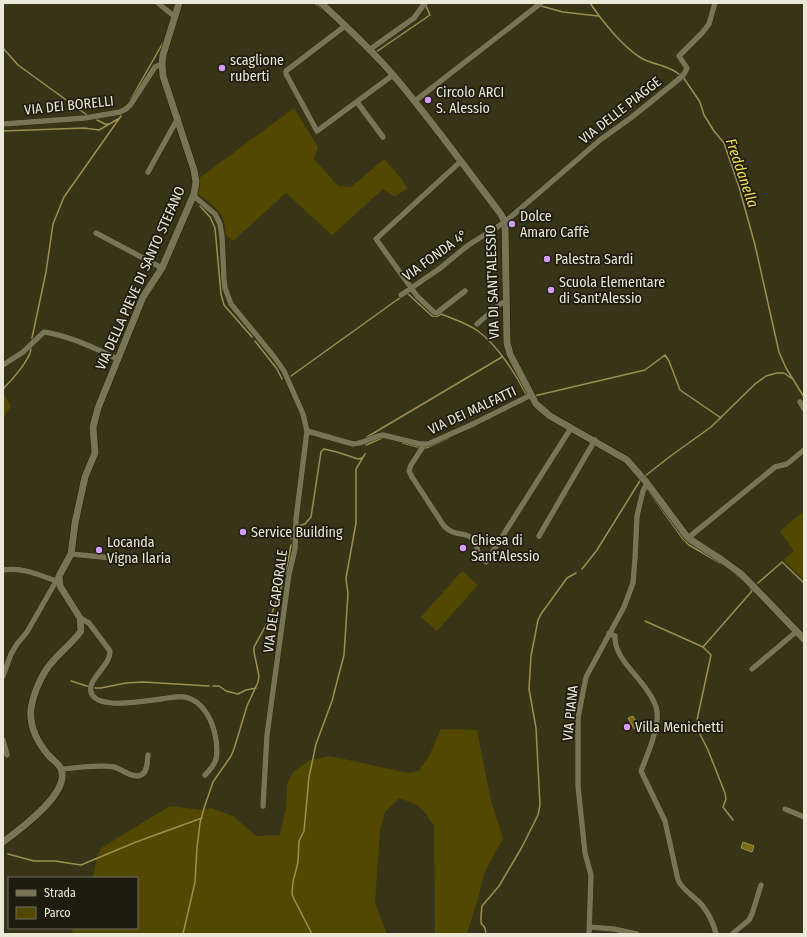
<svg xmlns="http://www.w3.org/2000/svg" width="807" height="937" font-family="'Fira Sans Condensed',sans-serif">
	<rect width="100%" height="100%" fill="#383418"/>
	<path fill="#524800" d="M294 108 318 147 314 159 338 186 351 187 384 159 401 178 407 188 395 197 383 189 332 235 286 193 233 241 225 234C228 215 212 204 198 194V179Z
		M3 393 11 406 3 418Z
		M804 511V580L783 560 794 551 780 531Z
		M462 571 478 585 437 631 421 617Z
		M441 729 477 730 491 801 503 838 484 874 478 899 467 933 462 934H435L434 826 423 810 415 804 399 798 385 812 380 830 375 903 387 934H71L74 928H137V878H93L96 860 101 848 170 806 201 810 211 808 233 816 256 836 280 835 286 808 287 785 293 772 310 760 330 756 408 773 419 771 429 756Z"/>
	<path fill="#786c16" stroke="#9a9150" d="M633 716 639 727 634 729 628 718Z
		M743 842 754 846 752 852 741 848Z"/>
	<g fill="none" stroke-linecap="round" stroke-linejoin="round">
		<path stroke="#9a9150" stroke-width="1.5" d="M315 3 325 11
			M590 3C601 20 623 47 641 58 653 65 669 65 680 75
			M541 6 563 12 598 16
			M346 31 368 52
			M3 48 18 65 87 115
			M376 52 430 15 426 6 428 3
			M683 77 700 102 704 115 714 131 724 143 739 187 755 245 779 352 786 368 804 397
			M131 99 164 41
			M97 120 105 124H109
			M3 131 84 128 99 130 118 119
			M200 206 210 217 215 228 221 294 224 305 252 337
			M407 293 432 316H438L441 314C453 319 467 323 478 331 497 345 516 374 527 396
			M32 338 46 272 53 224 64 197 121 116
			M255 341 277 369 282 379
			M291 376 401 297
			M3 389C11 381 32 358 31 347
			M534 396 645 370 665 355 669 361 680 390 721 418
			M367 437 502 357
			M403 443 418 447
			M366 445 382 438
			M426 448 448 438
			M645 476 672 455 711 427 755 384 766 376 777 373H784L791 378
			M648 490 683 539 689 545 722 564
			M298 526 305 524 311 517 321 452 324 449 337 452 358 459 362 458
			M291 539 292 530 294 528
			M582 569 597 550 641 479
			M729 569 743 580
			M286 574 291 545
			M758 583 782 562 804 583
			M747 584 751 589
			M645 621 703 647 711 655 697 720V728L708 750 725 793 726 799 723 807 733 820
			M703 647 752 591 751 590
			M71 681 90 687
			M213 686H219L226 691 238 694 246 690 256 688
			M95 688H101L126 683 143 682 209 686
			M8 854 34 861H55L81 865 136 842 202 818
			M183 934 195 882 197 848 200 823 204 808 213 782 231 756 234 749 247 706 258 682 259 676 254 652V647L270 618 283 583
			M312 934 293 897 292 893 293 882 298 862 299 841 304 831 309 777 316 744 332 701 344 655 348 594 346 578 356 523V469L365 454
			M486 934 485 928 481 923V915L482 906 499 886 522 847 538 815 540 805 536 728 529 689 531 656 538 620 541 614 567 578 576 573"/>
		<g stroke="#201b01" stroke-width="6">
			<path id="street" d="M158 3 175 17
				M345 26 286 71V74L317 131 393 75
				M369 50 414 18 425 3
				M415 101 541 3
				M357 102 383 137
				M3 124 85 118 120 112 126 109 131 104 155 67 162 64
				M460 162 376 239 417 296 435 313 438 312 465 291
				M148 172 178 118
				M194 194 195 197 215 214 220 224 222 237 224 279 225 288 231 304 275 358 284 371 303 414 307 431 296 519 295 549 289 574 267 735 263 806
				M96 233 162 268
				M401 295 439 269 467 246 505 222 600 140 632 117 679 79 684 74 687 68 679 56 702 33 709 24 715 3
				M477 324 500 304 505 302
				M3 365 23 352 44 332C70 336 94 348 118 359
				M800 402 804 409
				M307 431 353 444C364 444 373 436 383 435L420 444H428L471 425 531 395
				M424 445 411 465 409 471 412 477 444 526C459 542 474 523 479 557L486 562 571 428
				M539 536 595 440
				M688 538 775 467 787 464 804 450
				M71 554 123 559
				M3 570C22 567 39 575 56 581
				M80 618 89 623 110 651C111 667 82 682 93 696 98 702 105 702 112 703 129 704 145 701 161 699 169 698 177 696 185 697 204 701 213 722 216 739 218 756 218 762 205 775
				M609 633 615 636C614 660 643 678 653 700 655 704 657 708 657 712 659 729 647 755 641 771L665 821 678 880C682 889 692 895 700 903 707 910 714 924 716 934
				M752 669 797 631
				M3 676 11 654 17 644 27 632 59 576
				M3 740 7 755
				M61 769C78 768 98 764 114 767 122 769 133 779 141 775 148 772 147 761 148 755
				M785 809 804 817
				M590 927 614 929 637 934
				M589 934 591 875 585 853 578 786V718L586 677 624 607 633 583 635 558 637 516 643 491 647 483
				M732 934 749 920 752 914 761 885"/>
		</g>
		<g stroke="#201b01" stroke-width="8">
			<path id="secondary" d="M321 3C346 26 372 50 394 76 431 120 465 167 500 213L505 222 507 343 510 354 536 404 550 416 627 460 647 483 688 538 722 560 740 573 752 585 804 639
				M3 842C19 830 71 793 61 769 59 764 53 760 49 756 38 743 29 727 31 709 33 693 43 671 54 660 63 650 73 642 81 631L80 618 60 586 59 576 71 554 75 523 85 477 95 453 93 427 98 408 143 297 162 268 194 194 196 182 194 170 163 76 162 64 163 55 179 3"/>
		</g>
		<use href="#street" stroke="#787456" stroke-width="5.5"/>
		<use href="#secondary" stroke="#787456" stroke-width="7"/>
	</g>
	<g fill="#d59cfb" stroke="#1d1c0f" stroke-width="1.5">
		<circle cx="222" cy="68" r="4"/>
		<circle cx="428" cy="100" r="4"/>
		<circle cx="512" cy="224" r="4"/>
		<circle cx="547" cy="259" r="4"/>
		<circle cx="551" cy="290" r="4"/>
		<circle cx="243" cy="532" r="4"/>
		<circle cx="463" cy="548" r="4"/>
		<circle cx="99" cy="550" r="4"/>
		<circle cx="627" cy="727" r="4"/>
	</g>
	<g text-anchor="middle" stroke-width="3.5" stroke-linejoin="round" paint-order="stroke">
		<g font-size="14" fill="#eae8d7" stroke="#1d1c0f" text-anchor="start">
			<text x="230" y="65">scaglione<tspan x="230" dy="16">ruberti</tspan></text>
			<text x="436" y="97">Circolo ARCI<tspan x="436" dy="16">S. Alessio</tspan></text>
			<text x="520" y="221">Dolce<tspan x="520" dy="16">Amaro Caffè</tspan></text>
			<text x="555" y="264">Palestra Sardi</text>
			<text x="559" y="287">Scuola Elementare<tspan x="559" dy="16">di Sant'Alessio</tspan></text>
			<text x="251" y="537">Service Building</text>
			<text x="471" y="545">Chiesa di<tspan x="471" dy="16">Sant'Alessio</tspan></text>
			<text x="107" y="547">Locanda<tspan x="107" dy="16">Vigna Ilaria</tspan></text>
			<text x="635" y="732">Villa Menichetti</text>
		</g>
		<g font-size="14" fill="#eae8d7" stroke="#1d1c0f">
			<text transform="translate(69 105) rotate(-6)" y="5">VIA DEI BORELLI</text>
			<text transform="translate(620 110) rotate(-38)" y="5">VIA DELLE PIAGGE</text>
			<text transform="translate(435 255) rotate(-36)" y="5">VIA FONDA 4°</text>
			<text transform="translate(140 278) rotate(-66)" y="5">VIA DELLA PIEVE DI SANTO STEFANO</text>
			<text transform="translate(492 282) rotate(-92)" y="5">VIA DI SANT'ALESSIO</text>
			<text transform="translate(472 410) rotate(-25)" y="5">VIA DEI MALFATTI</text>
			<text transform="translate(275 601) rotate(-82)" y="5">VIA DEL CAPORALE</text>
			<text transform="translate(570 713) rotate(-84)" y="5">VIA PIANA</text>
		</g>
		<g font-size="15" font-style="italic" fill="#f3de51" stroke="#1d1c0f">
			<text transform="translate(742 173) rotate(71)" y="5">Freddanella</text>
		</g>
	</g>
	<rect width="807" height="937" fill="none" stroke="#eae8d7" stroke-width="8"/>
	<rect x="8" y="877" width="130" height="52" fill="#1d1c0f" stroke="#6f6e5f"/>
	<rect x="16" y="890" width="20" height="6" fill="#787456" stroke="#6f6e5f"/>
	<text x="44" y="897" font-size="12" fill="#eae8d7">Strada</text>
	<rect x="16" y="907" width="20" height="12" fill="#524800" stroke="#6f6e5f"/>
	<text x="44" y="917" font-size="12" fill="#eae8d7">Parco</text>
</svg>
